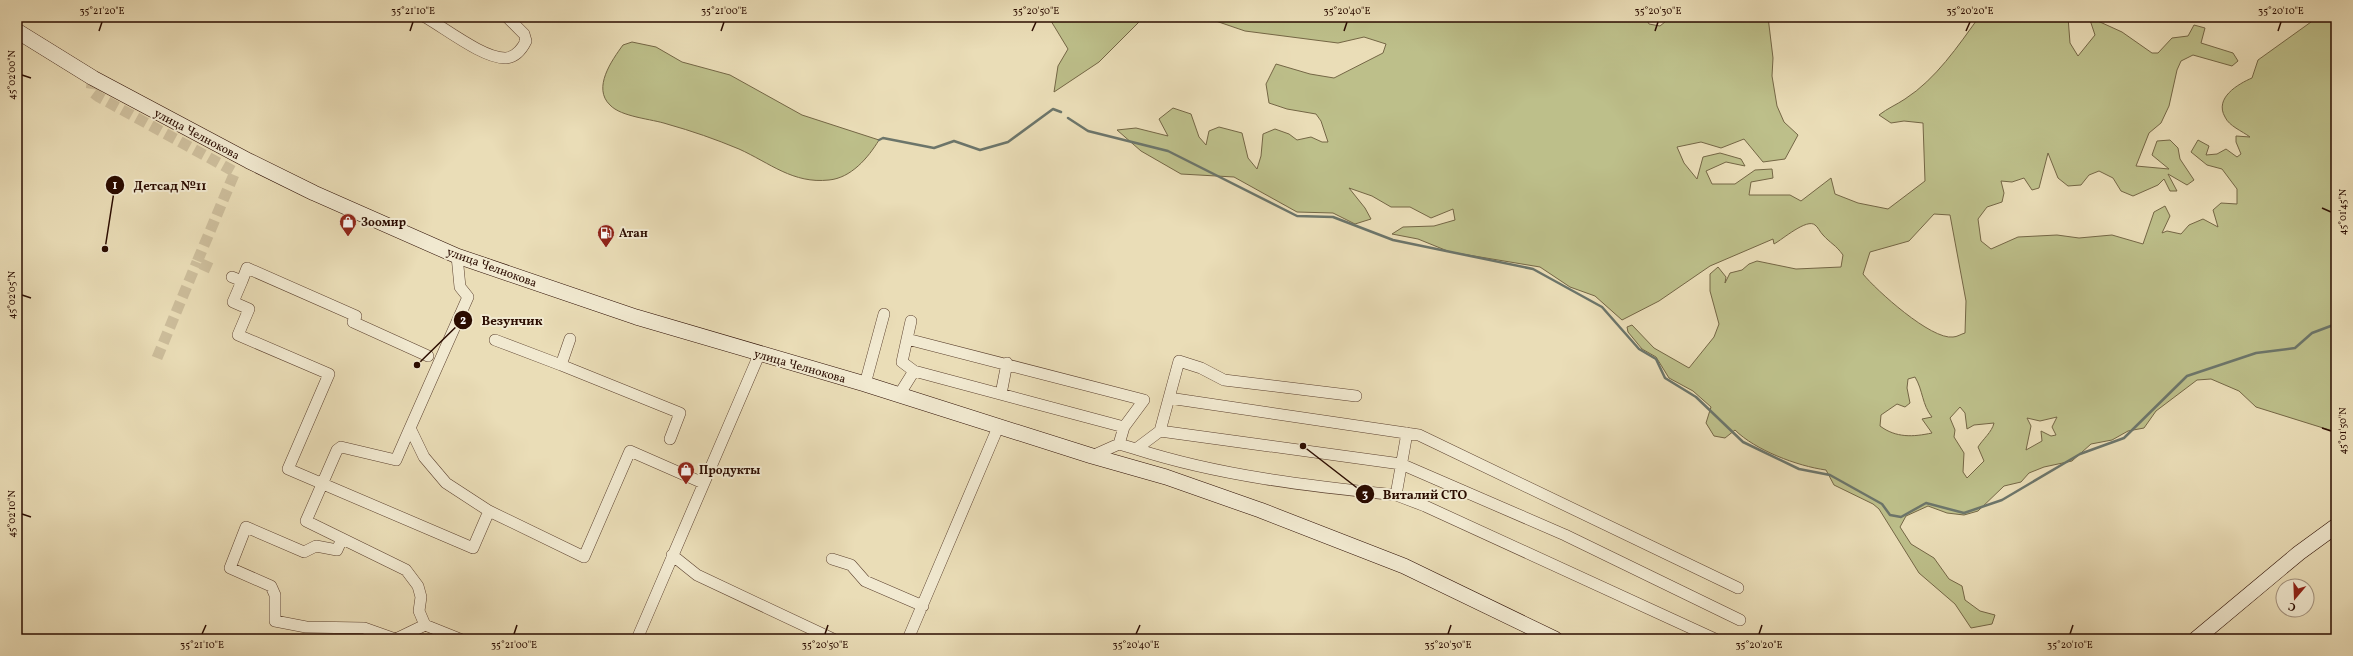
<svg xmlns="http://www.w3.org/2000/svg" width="2353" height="656" font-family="Vollkorn,serif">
	<rect width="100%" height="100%" fill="#eaddb7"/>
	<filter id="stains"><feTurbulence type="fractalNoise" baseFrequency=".005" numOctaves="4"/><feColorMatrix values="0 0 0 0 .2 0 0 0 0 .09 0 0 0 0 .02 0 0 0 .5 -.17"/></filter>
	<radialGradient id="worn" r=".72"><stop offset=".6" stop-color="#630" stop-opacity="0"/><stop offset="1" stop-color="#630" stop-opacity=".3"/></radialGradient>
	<path fill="#bdbf8a" stroke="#746645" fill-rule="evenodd" d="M1051 17H1645L1649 24 1660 26 1671 17H1768L1773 58 1772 76 1777 106 1784 122 1798 135 1785 159 1763 162 1744 139 1721 148 1701 142 1677 147 1684 163 1697 179 1703 157 1720 153 1741 159 1745 166 1726 162 1706 171 1712 184H1735L1755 170 1772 169 1773 178 1751 182 1749 195H1790L1801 201 1831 178 1835 194 1858 203 1888 209 1925 181 1923 123 1904 121 1891 123 1879 115C1888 108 1896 105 1905 99 1936 79 1958 46 1979 17H2068L2070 43 2078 56 2095 35 2089 17 2122 32 2152 53H2158L2172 38 2188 36 2194 25 2205 28 2201 43 2233 53 2238 61 2232 66 2193 55 2181 61 2177 70 2169 106 2161 123 2149 133 2136 166 2169 169 2152 155 2157 141 2170 140 2178 148 2180 159 2194 180 2187 185 2168 174 2177 191H2170L2164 179 2158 185 2133 196 2121 191 2113 178 2099 171 2089 175 2081 185 2068 186 2058 178 2048 153 2039 188 2032 190 2024 178 2012 182 2001 181 2004 193 2002 202 1987 207 1978 219 1981 241 1991 249 2018 237 2057 235 2079 238 2112 235 2143 244 2154 212 2165 206 2170 216 2162 233 2167 231 2181 234 2189 225 2203 219 2218 227 2213 210 2221 203 2237 204V189L2222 169 2207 165 2191 152 2198 140 2209 146 2206 155 2217 154 2226 149 2237 157 2241 154 2236 142V136L2250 137C2242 131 2229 126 2225 117 2214 98 2238 84 2252 78L2258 60 2311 22V17H2334L2336 21V432L2256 407 2239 391 2211 379 2197 380 2156 411 2144 428 2128 431 2112 440 2091 444 2072 461 2044 467 2029 473 2021 482 2004 486 1978 511 1964 515 1947 513 1928 506 1906 516 1900 527 1911 544 1934 558 1949 579 1962 586 1965 600 1980 611 1995 615 1992 624 1971 628 1955 604 1919 573 1879 509 1873 504 1834 485 1826 470C1797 466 1755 450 1735 430L1725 438 1714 436 1706 423 1711 407 1693 391 1669 378 1656 357 1642 349 1628 332 1627 327 1632 325 1654 348 1689 368 1714 337 1719 324 1710 291V274L1718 267 1726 277 1725 283 1730 273 1742 270 1749 264 1757 261 1796 269 1841 267 1843 255C1836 245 1830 243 1823 235 1820 232 1818 227 1815 225 1807 218 1783 239 1774 244L1773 239 1710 266 1659 301 1622 320 1595 296 1570 287 1540 267 1450 252 1418 239 1392 234 1403 227 1434 226 1455 220 1453 209 1431 218 1410 207H1391L1372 196 1349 188 1365 208 1371 219 1355 224 1333 213 1297 212 1234 177 1181 174 1141 151 1117 130 1136 128 1168 136 1159 119 1173 108 1191 114 1199 137 1206 145 1209 131 1219 127 1242 133 1248 158 1257 169 1261 156 1263 134 1275 129 1289 134 1297 140 1311 137 1322 142H1328L1321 121 1316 114 1287 109 1269 103 1266 84 1276 64 1310 74 1334 78 1383 53 1386 44 1364 37 1338 43 1245 31 1207 18 1140 21 1099 62 1054 92 1058 66 1068 49 1051 21ZM1934 214 1950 215 1966 301 1965 333C1961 334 1957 337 1953 337 1931 340 1876 290 1863 274L1870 252 1909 241ZM1915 377C1923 390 1922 405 1932 417L1922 419 1932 433C1913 437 1896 438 1880 426L1881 415 1897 404 1905 407 1910 403 1907 388 1908 379ZM1960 407 1965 413 1967 429 1974 425 1994 423C1992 432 1983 439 1978 447L1984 461 1967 478 1963 472 1964 453 1954 437 1955 430 1950 418ZM2057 417 2052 427 2056 435 2051 436 2041 431 2042 441 2026 450 2031 426 2027 418 2040 421Z
		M632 42 656 47 682 62 730 75 802 115 879 140C868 158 851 178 829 180 793 184 770 163 739 149 715 139 692 131 667 124 652 119 621 117 610 105 592 88 612 60 623 45Z"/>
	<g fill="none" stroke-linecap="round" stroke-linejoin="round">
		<path stroke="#6c756a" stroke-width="2.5" d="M1068 118 1088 131 1168 151 1297 216 1333 217 1393 240 1533 269 1602 307 1639 349 1656 359 1665 378 1696 397 1743 442 1799 469 1830 475 1882 504 1890 515 1901 517 1926 503 1964 513 2002 500 2080 454 2124 438 2187 376 2256 353 2295 348 2312 333 2336 324
			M879 140 883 138 934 148 954 141 980 150 1008 142 1053 109 1061 112"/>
		<path stroke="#cdbe9c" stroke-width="11" stroke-dasharray="11 5.5" stroke-linecap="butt" d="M93 78 91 91 99 97 235 172 197 262 215 270
			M157 358 197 262"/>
		<g stroke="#5b402e" stroke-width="12">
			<path id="minor" d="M425 17C445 28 484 59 506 58 516 57 522 49 526 41L524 34 507 17
				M457 256 460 287 468 297 410 428 424 457 446 483 489 511 584 557 630 451 703 483
				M232 277 242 281 233 302 249 309 238 335 329 374 288 469 473 548 489 511
				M242 281 247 268 356 316 353 322 428 356
				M570 339 561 365 680 413 670 439
				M907 339 911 321
				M495 340 561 365
				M865 384 884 314
				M1001 394 1007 363
				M899 395 914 371
				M1169 398 1419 435 1738 588
				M410 428 396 460 341 447 337 450 306 521 406 570 418 586 421 597 419 611 425 625
				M1160 431 1401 464 1565 535 1740 620
				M1119 444 1124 427 1144 400 907 339 902 362 914 371 1124 427
				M1136 449C1220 476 1309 486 1396 495L1407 433
				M1092 456 1119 444 1136 449 1160 431 1179 361 1201 368 1224 380 1356 396
				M1396 495 1425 506 1715 639
				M342 539 337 550 316 546 304 552 246 527 230 568 271 586 275 595V621L306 627 364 628 395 639
				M672 555 697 575 833 639
				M832 559 851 565 865 581 923 606
				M396 639 425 625 460 639
				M637 639 759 355
				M908 639 999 425"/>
		</g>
		<g stroke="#2b0c00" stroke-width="16">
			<path id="secondary" d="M17 31 93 78 249 161 314 193 457 256 636 317 865 384 1092 456 1166 477 1260 510 1404 566 1555 639
				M2196 639 2299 553 2336 526"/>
		</g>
		<use href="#minor" stroke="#f1e9d0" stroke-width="11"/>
		<use href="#secondary" stroke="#f1e9d0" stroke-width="15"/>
	</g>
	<path fill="none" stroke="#2b0c00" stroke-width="1.5" d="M99 31 102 22M410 31 413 22M721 31 724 22M1032 31 1036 22M1344 31 1347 22M1655 31 1658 22M1966 31 1970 22M2278 31 2281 22M22 75 31 78M2322 208 2331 212M22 295 31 298M2322 428 2331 431M22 514 31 517M202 634 206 625M514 634 517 625M825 634 828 625M1136 634 1140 625M1448 634 1451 625M1759 634 1762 625M2070 634 2073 625"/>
	<defs>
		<g id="shop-pin" transform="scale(0.9)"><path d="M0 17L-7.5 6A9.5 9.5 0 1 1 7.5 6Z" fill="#8f2418" stroke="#f1e9d0"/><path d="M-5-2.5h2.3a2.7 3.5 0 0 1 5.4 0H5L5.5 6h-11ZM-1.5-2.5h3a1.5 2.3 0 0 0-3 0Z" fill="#fff"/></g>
		<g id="fuel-pin" transform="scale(0.9)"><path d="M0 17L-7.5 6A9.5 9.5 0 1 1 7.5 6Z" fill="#8f2418" stroke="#f1e9d0"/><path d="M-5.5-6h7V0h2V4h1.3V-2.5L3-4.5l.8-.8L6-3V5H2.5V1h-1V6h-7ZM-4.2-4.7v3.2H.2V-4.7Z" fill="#fff"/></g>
	</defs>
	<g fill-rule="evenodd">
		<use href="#shop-pin" x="348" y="222"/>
		<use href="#fuel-pin" x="606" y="233"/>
		<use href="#shop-pin" x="686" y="470"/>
	</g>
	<g text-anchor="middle" stroke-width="4" stroke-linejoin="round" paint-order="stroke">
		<g font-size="12" fill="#2b0c00" stroke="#f1e9d0">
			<text transform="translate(197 134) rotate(28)" y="4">улица Челнокова</text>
			<text transform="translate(492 267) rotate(20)" y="4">улица Челнокова</text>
			<text transform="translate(800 366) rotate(16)" y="4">улица Челнокова</text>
		</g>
		<g font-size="12" font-weight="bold" fill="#2b0c00" stroke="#f1e9d0" text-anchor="start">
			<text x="361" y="226">Зоомир</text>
			<text x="619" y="237">Атан</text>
			<text x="699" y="474">Продукты</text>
		</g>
	</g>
	<path fill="none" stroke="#2b0c00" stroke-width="1.5" d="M105 249L115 185M417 365L463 320M1303 446L1365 494"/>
	<g fill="#2b0c00" stroke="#f1e9d0" stroke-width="1.5">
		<circle cx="105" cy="249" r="4"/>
		<circle cx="417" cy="365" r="4"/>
		<circle cx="1303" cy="446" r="4"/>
		<circle cx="115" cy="185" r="10"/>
		<circle cx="463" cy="320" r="10"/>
		<circle cx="1365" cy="494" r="10"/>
	</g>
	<g font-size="12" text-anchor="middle" font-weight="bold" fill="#fff">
		<text x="115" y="189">1</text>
		<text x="463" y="324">2</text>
		<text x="1365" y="498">3</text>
	</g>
	<g font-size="13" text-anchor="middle" font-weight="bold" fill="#2b0c00" stroke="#f1e9d0" stroke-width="4" stroke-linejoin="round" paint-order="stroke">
		<text x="170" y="190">Детсад №11</text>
		<text x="512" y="325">Везунчик</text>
		<text x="1425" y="499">Виталий СТО</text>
	</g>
	<rect width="2353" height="656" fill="none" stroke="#eaddb7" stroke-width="44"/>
	<g transform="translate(2295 598) rotate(199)"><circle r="19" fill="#f1e9d0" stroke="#a2917d"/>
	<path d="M0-3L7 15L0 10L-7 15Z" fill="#8f2418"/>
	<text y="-6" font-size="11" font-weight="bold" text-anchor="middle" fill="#2b0c00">С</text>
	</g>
	<rect x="22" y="22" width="2309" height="612" fill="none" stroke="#2b0c00" stroke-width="1.5"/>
	<g font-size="10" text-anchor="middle" fill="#2b0c00">
		<text x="102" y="14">35°21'20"E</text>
		<text x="413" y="14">35°21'10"E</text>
		<text x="724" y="14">35°21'00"E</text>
		<text x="1036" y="14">35°20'50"E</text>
		<text x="1347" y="14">35°20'40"E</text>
		<text x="1658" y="14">35°20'30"E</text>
		<text x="1970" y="14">35°20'20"E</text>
		<text x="2281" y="14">35°20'10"E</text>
		<text transform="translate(11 75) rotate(-90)" y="4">45°02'00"N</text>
		<text transform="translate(2342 212) rotate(-90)" y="4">45°01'45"N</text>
		<text transform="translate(11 295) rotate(-90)" y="4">45°02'05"N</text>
		<text transform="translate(2342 431) rotate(-90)" y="4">45°01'50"N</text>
		<text transform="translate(11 514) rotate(-90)" y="4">45°02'10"N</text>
		<text x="202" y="648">35°21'10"E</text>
		<text x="514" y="648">35°21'00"E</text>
		<text x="825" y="648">35°20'50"E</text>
		<text x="1136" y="648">35°20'40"E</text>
		<text x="1448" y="648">35°20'30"E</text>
		<text x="1759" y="648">35°20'20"E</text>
		<text x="2070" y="648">35°20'10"E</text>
	</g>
	<rect width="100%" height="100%" filter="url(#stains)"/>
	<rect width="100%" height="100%" fill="url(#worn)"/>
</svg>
